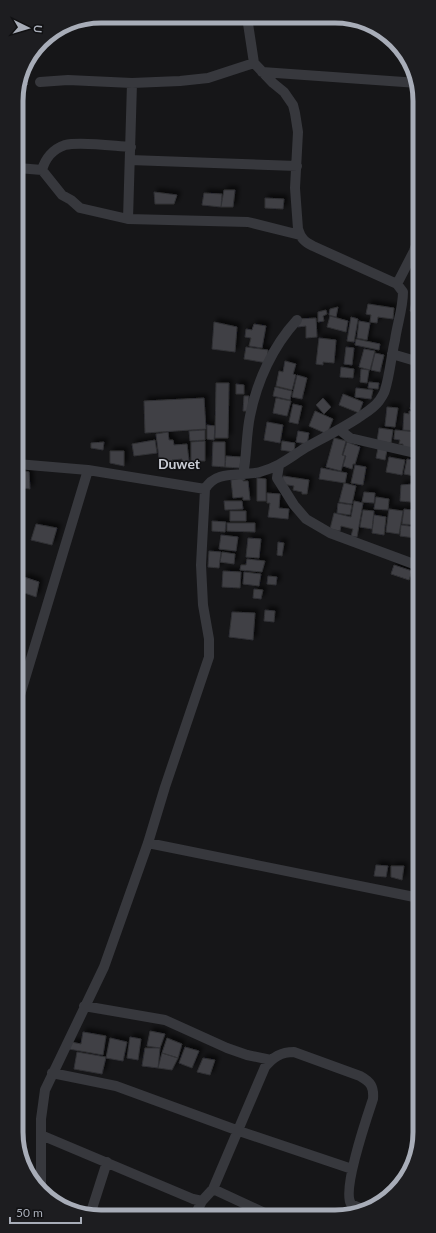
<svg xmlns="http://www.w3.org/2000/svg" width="436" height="1233" font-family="Lato,sans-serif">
	<defs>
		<filter id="shadow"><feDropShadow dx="3.5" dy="-3.5" stdDeviation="2" flood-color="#0009"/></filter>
	</defs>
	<rect width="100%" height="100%" fill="#161618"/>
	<path fill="#404145" stroke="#303034" filter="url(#shadow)" d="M224 190H235L233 207H221Z
		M154 192 177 195 174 204H155Z
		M204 193 222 194 221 207 202 205Z
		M265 198 284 199 283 209 265 208Z
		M414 292 419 293V313L410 311Z
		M368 304 394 308 393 319 378 317 377 323 370 322 371 315 366 314Z
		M338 307 336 317 329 315 330 309Z
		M326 310 327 314 323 316 324 321 318 322V312Z
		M330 316 348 321 346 332 327 327Z
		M351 317 358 319 354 342 347 341Z
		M316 318 317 337 306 338V326L298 327V319Z
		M359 321 370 323 367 340 357 338Z
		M214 322 237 327 235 352 212 349Z
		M254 324 266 326 262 348 249 346 251 338 245 337 246 329 252 330Z
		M319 338 336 340 334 363 323 362V365L316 364Z
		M356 339 380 344 379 350 355 345Z
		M246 347 268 350 267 363 244 359Z
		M346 347 354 348 352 365 344 364Z
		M364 349 375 351 370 370 359 367Z
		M375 353 384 355 380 372 371 370Z
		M285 361 296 364 293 374 296 375 292 390 276 386 279 371 283 372Z
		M341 367 354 369 353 378 340 377Z
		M361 369 369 370 367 383 360 382Z
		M297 375 307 378 302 399 292 397Z
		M416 379 419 380V396H417V392H412L413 384 415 385Z
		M369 382 379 383 378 389 368 388Z
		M216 383H229L228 438H215Z
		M236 384 244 385V394H236Z
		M275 387 292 391 290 400 273 396Z
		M356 388 373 390 371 399 355 397Z
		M343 394 363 402 359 413 339 405Z
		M244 396H249L248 411H243Z
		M412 397H419V410L410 409Z
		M204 398 206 429 145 433 144 401Z
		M276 398 291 401 287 416 273 413Z
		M323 398 331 407 324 414 316 405Z
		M293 404 302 406 298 424 289 422Z
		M387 407 398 408 395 427 385 426Z
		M315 411 333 419 327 434 309 426Z
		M409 411 419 412V431L403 430 404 413 409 414Z
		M267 422 283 425 280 443 264 440Z
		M207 425 215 426 214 440 207 439Z
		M379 428 393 430 391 443 377 441Z
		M205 430V440L190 441 189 431Z
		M395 430 418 432 417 449 403 448V444H399L400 440 394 439Z
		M298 431 309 433 307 444 296 442Z
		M168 432 169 440H173L174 445 187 444 189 461 182 462V459L172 460 173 464 160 466 156 434Z
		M334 438 346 441 342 455 345 456 341 471 326 467Z
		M155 440 157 453 134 456 132 444Z
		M205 441V461H191V442Z
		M282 441 295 443 294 452 281 450Z
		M104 442 103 450 91 448V443Z
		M213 442H225V467L212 466Z
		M347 442 360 447 355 464H353L352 469 343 466 346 456 343 455Z
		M378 448 387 450 385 460 376 458Z
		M110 451H124V466L110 463Z
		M226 456 241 457 240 468 225 467Z
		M389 457 405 460 402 475 386 472Z
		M407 459 419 461V477L404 474Z
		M355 465 366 467 363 485 351 483Z
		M321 468 347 473 345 483 319 479Z
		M17 469 29 472 30 489 17 487Z
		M283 476 309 480 307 494H302V492L293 490 294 486 282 484Z
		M243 478V481H248L250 500H243V497L233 498 231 480Z
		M257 478 266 479V501H257Z
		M344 483 356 486 352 504 339 502Z
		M413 484 411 502 400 501 401 485Z
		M364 492 375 493 374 503 362 502Z
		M267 493 280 494 279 508 289 509 288 519 268 517 270 503H267Z
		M376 497 389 499 388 510 374 509Z
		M224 501H242L243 509 225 510Z
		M354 501 363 503 357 537 351 536 353 529 341 526 340 531 330 529 334 513 351 517Z
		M338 503 352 505 350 515 337 513Z
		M389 509 403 511 399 534 386 532Z
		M404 509 419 511 417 525 402 524Z
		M363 510 374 511 372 529 360 527Z
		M230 511H246V521H230Z
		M374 515 386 517 384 535 372 533Z
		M212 521 226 522 225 532 212 531Z
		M227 523H255V532L227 531Z
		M36 524 57 528 52 545 31 540Z
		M401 525 417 527 415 538 400 536Z
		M221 535 238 537 236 551 219 549Z
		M417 537H419V551H415Z
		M248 538 261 539 259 558 246 557Z
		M278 542 284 543 282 556 277 555Z
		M209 551 221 552 219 568 208 567Z
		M222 552 235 554 234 564 220 562Z
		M247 559 265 561 262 572 240 570 241 565H246Z
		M394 565 412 571 409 580 391 574Z
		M223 571 241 572 240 588 222 587Z
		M244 572 261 574 259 586 243 584Z
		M268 576 277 577 276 585 267 584Z
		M24 577 39 582 36 597 19 591Z
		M254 589 263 590 261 599 253 598Z
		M265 610 275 611 274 622 264 621Z
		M232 612 255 613 253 640 229 637Z
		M376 865 388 866 386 877 374 876Z
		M391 866H404L402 880 391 877Z
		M150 1031 165 1034 160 1048 147 1046Z
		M83 1032 106 1036 103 1055 69 1049 71 1042 81 1044Z
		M130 1037 141 1039 138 1060 127 1058Z
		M110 1038 127 1042 123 1061 106 1058Z
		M167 1038 182 1044 178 1058 162 1053Z
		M185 1047 199 1051 192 1068 179 1063Z
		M145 1048H160L158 1068 142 1066Z
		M77 1052 106 1057 102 1074 74 1069Z
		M162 1053 178 1058 172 1070 158 1068Z
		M203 1058 215 1060 210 1075 197 1072Z"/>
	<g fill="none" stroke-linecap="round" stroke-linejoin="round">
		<path stroke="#333438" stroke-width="10" stroke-dasharray="10 5" stroke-linecap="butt" d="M19 85H21"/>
		<path stroke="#3d3f44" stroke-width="1.5" stroke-dasharray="2 3" stroke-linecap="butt" d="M21 85 30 84"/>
		<path stroke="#37383d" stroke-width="10" d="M262 72 418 83
			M40 82 68 80 132 83 180 81 208 78 254 63
			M130 160 297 166
			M18 168 42 170 62 195 71 200 80 208 128 219 248 222 300 235
			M42 170C45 159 53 149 65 145 80 141 114 146 131 147
			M128 219 132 83
			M397 284 414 251 419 237
			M392 354 419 362
			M340 430 350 438 419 454
			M17 464 88 470 205 489
			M279 465 277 478 294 505 306 519 330 533 419 566
			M243 475C247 455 246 435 250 416 257 381 273 346 297 320
			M17 705 88 470
			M148 843 419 898
			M84 1006 165 1020 227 1048 247 1055 271 1060
			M52 1073 116 1086 239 1131 352 1169
			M41 1135 193 1199 202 1201 213 1189 269 1215
			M213 1189 265 1067C273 1057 281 1052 294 1052L360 1076C371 1082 374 1087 373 1099 367 1117 342 1190 351 1204L362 1209
			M41 1192V1119L45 1090 104 967 148 843 165 787 209 657V639L203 605 201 565 205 489C216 469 241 477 260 472 279 467 289 458 305 448 323 438 341 429 358 418 365 413 374 408 379 401 381 398 384 394 385 390 390 374 391 357 395 340 397 325 403 308 403 292L397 284 313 246C305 242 301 239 298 229L295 188 298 132 295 113 293 105 284 92 273 83 254 63 247 17
			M90 1215 107 1162
			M195 1215 202 1201"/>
	</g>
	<g text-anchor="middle" stroke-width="3" stroke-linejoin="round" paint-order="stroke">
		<g font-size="14" font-weight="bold" fill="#c9ccd4" stroke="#111113">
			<text x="179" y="469">Duwet</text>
		</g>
	</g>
	<path d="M0 0H436V1233H0ZM101 23H335A78 78 0 0 1 413 101V1132A78 78 0 0 1 335 1210H101A78 78 0 0 1 23 1132V101A78 78 0 0 1 101 23Z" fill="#1d1d20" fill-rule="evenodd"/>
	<path fill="none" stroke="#a8adb8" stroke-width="5" d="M101 23H335A78 78 0 0 1 413 101V1132A78 78 0 0 1 335 1210H101A78 78 0 0 1 23 1132V101A78 78 0 0 1 101 23Z"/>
	<g transform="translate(28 28) rotate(95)" stroke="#111113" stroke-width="3" paint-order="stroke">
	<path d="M0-3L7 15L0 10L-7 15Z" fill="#a8adb8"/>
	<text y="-6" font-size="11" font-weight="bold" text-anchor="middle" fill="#a8adb8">U</text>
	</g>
	<path d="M10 1217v6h71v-6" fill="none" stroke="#a8adb8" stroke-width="2"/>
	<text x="16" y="1217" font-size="12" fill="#a8adb8" stroke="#111113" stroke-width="3" paint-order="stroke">50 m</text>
</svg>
